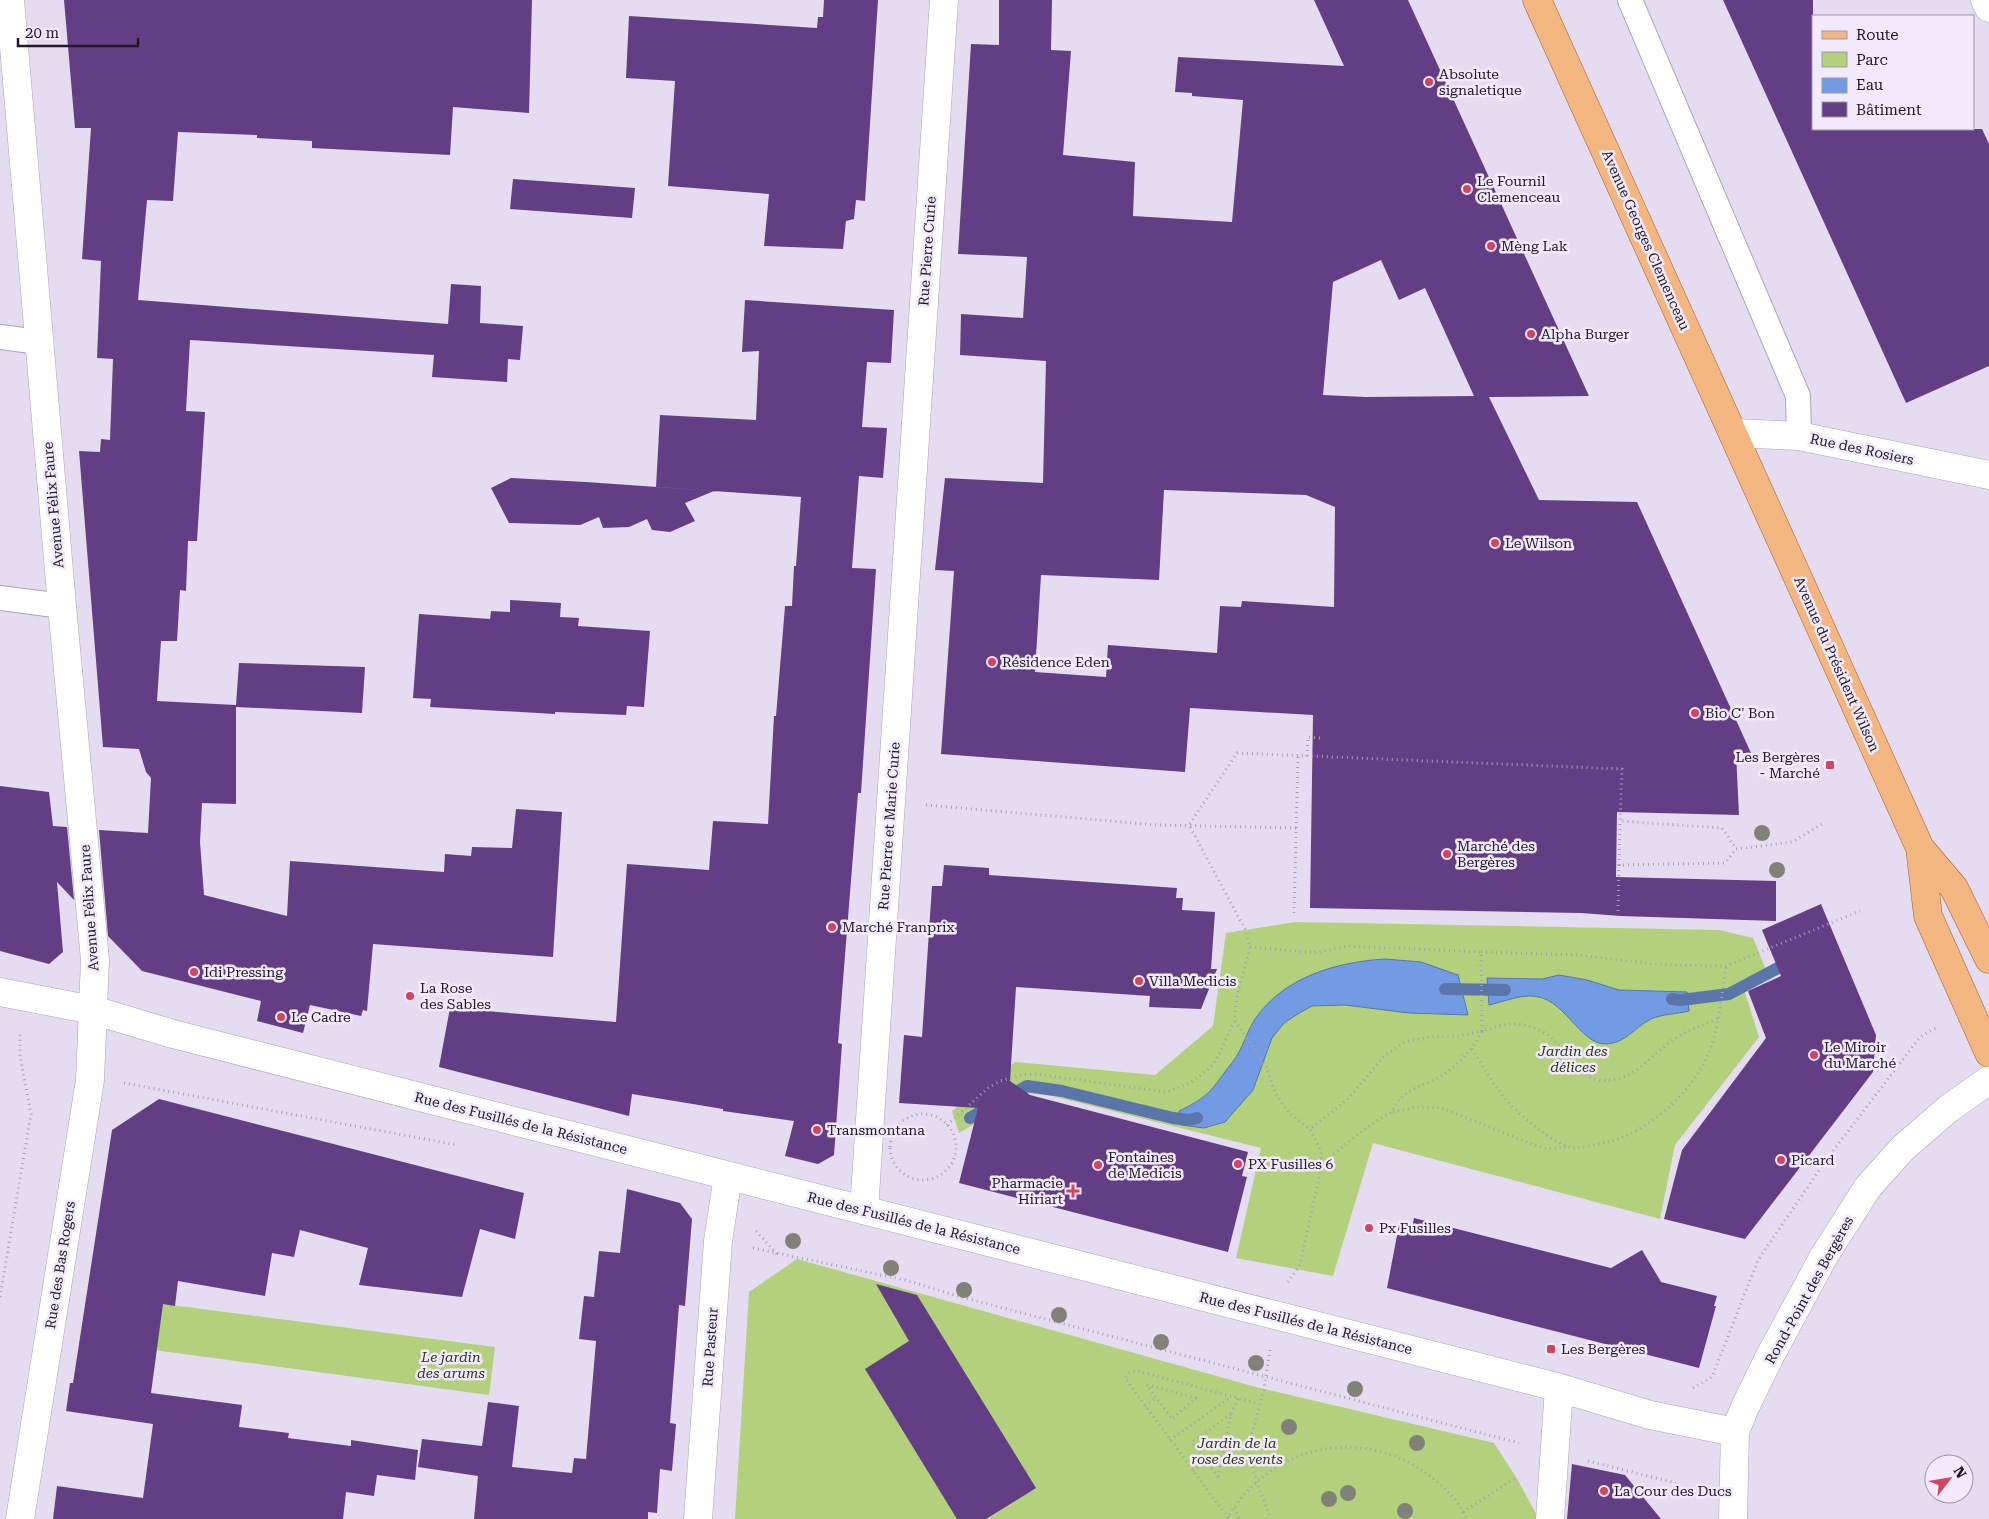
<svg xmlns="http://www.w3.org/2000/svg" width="1989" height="1519" font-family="'Roboto Serif',serif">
	<rect width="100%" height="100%" fill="#e6dcf2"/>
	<path fill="#b3d07d" d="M1296 922 1719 930 1753 938 1769 977 1744 989 1759 1037 1675 1145 1660 1219 1373 1143 1333 1276 1236 1258 1261 1148 1052 1096 1027 1093 959 1133 952 1111 1015 1062 1155 1075 1213 1026 1226 933Z
		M797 1259 1256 1387 1494 1443 1516 1477 1539 1519H735L749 1292Z
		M87 1294 495 1347 489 1395 80 1340Z"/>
	<path fill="#729be3" stroke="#5975a9" d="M1385 959 1421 962 1458 975 1468 1015 1409 1013 1345 1005 1312 1006 1301 1012 1284 1023 1272 1038 1253 1090 1225 1122 1204 1128 1181 1125 1179 1111C1206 1098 1210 1093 1227 1069 1231 1064 1235 1059 1238 1054 1244 1043 1248 1030 1255 1019 1284 977 1336 962 1385 959Z
		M1559 975 1587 980 1619 990 1687 992 1689 1011C1677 1014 1662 1014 1651 1019 1635 1027 1625 1044 1605 1044 1578 1043 1564 995 1530 996 1517 996 1502 1002 1489 1005L1487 978 1542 979Z"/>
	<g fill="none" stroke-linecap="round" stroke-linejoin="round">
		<path stroke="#5975a9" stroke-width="12" d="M1445 989 1505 990
			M1672 999 1681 1000 1729 994 1791 961
			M970 1118 1027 1086 1062 1091 1173 1118 1188 1120 1197 1118"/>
	</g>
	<path fill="#633e84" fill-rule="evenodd" d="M64 0H532L529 113 453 107 450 155 312 148V141L257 138V135L178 132 173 201 147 200 138 300 448 324 451 284 481 286 480 323 523 326 520 360 508 359 507 382 432 377 434 355 190 340 186 411 205 412 197 541H188L186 591 180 590 177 641H161L157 701 236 705 239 663 365 667 362 713 236 707V804L202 803 200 842 204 895 287 916 290 861 444 872 445 854 471 856 472 847 512 848 516 809 562 812 553 957 373 944 367 1011 363 1010 361 1016 310 1005 303 1033 257 1021 261 1001 142 971 108 936 99 830 148 833 151 778 146 772 139 749 103 747 79 451 100 452 101 439 110 440 113 359 97 358 101 261 82 259 91 128H75Z
		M824 0H878L865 201 856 200 854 219 846 221 843 249 764 246 769 194 668 186 675 81 626 78 629 16 817 28 818 17H823Z
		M999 0H1052L1051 50 1071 51 1063 155 1135 162 1133 216 1232 222 1243 100 1192 96V93L1175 92 1178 57 1344 66 1314 0H1408L1589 396 1489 397 1539 500 1637 502 1751 753H1736L1739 815 1617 812 1616 877 1776 881V921L1621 916 1581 913 1310 908 1313 715 1190 708 1185 772 941 754 954 571 935 570 945 478 1043 483 1046 361 960 355 961 314 1023 318 1027 257 958 254 971 44 999 45ZM1381 260 1399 300 1425 288 1474 396 1365 397 1323 395 1333 282ZM1164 490 1306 495 1335 507 1334 607 1242 601 1241 607 1220 606 1217 653 1108 645 1106 677 1035 672 1041 575 1159 580Z
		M1723 0H1813V129H1982L1989 144V366L1906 403Z
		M513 179 635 188 632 218 510 209Z
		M745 300 894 310 891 363 867 362 862 427 887 428 883 478 859 476 852 568 876 569 861 793H858L838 1043 842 1044 834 1155 818 1164 785 1156 794 1121 723 1111V1109L632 1094 629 1116 439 1067 450 1008 616 1022 627 864 709 870 713 821 768 824 774 716H776L785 606H792L794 566H796L801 497 656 487 660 415 756 420 759 351 742 352Z
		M511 478 586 482 714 491 685 503 695 521 670 532 652 530 647 519 629 527 603 528 599 517 580 525 509 523 491 488Z
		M510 600 561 603 560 617 579 618 578 626 650 631 644 707 627 706 626 715 555 712V714L430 707 431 699 413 698 419 614 490 619 491 611 510 612Z
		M0 786 49 792 53 826 67 827 74 900 57 882 63 952 49 964 0 951Z
		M944 865 989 868V875L1177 888 1176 898H1183L1182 910 1215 912 1211 969H1217L1201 1009 1149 1007 1150 996 1016 987 1010 1081 1030 1095 1248 1152 1242 1176 1247 1177 1228 1252 959 1183 978 1108 899 1103 904 1035 922 1037 932 886H942Z
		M1821 904 1876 1035 1873 1072 1745 1239 1664 1219 1682 1150 1766 1038 1748 991 1781 976 1762 930Z
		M159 1099 524 1193 515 1239 480 1229 462 1297 359 1285 368 1248 300 1230 294 1257 272 1253 265 1296 178 1281 175 1306 163 1304 151 1393 242 1405 239 1427 289 1433 288 1438 351 1446V1440L418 1450 415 1480 377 1475 374 1496 346 1492 343 1519H53L57 1486 143 1498 153 1424 66 1411 70 1383H73L112 1130Z
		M627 1189 680 1203 692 1219 685 1306 679 1305 670 1423 676 1424 672 1471 660 1469 657 1513 648 1512V1519H474L478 1476 418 1467 422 1439 482 1446 488 1402 519 1406 512 1467 572 1473 574 1458 586 1459 596 1341 579 1339 584 1296 594 1297 599 1251 620 1253Z
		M1414 1218 1611 1268 1642 1250 1661 1282 1717 1296 1714 1306H1716L1699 1368 1387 1288 1399 1225 1412 1228Z
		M876 1284 917 1295 1036 1488 986 1519H957L865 1369 909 1341Z
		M1572 1464 1625 1475 1661 1519H1567Z"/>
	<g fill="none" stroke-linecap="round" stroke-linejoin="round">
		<g stroke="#aca3b8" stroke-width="26">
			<path id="service" d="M1630 0 1798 396 1799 436
				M0 337 39 342
				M0 598 62 606"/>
		</g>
		<g stroke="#aca3b8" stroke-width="29">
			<path id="pedestrian" d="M1550 1519 1559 1388"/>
		</g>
		<g stroke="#aca3b8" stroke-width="29">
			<path id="minor" d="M1985 0 1989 8
				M864 1210 944 0
				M698 1519 718 1241 728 1176"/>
		</g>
		<g stroke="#aca3b8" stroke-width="29">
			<path id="tertiary" d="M10 0 62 606 95 960 90 1080 20 1519
				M1734 433 1799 436 1989 475"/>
		</g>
		<g stroke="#aca3b8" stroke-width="29">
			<path id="secondary" d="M0 992 93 1010 173 1034 1553 1386 1650 1415 1735 1432
				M1733 1519 1735 1432 1745 1407 1770 1356 1824 1256 1868 1187 1903 1148 1948 1109 1989 1080"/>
		</g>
		<g stroke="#a3612a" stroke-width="29">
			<path id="primary" d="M1537 0 1920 848 1954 888 1989 959
				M1920 848 1928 916 1989 1053"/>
		</g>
		<path stroke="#a79fb1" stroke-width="3" stroke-dasharray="1 4" stroke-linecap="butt" d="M1307 756 1308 737 1320 738
			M926 805 1157 825 1296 828
			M1619 865 1620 821
			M1618 911 1619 865 1725 863 1736 849
			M1294 913 1298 756
			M1250 947 1304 952H1318L1348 946 1481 952 1482 1031 1459 1036 1428 1037 1405 1042 1384 1056 1347 1100 1310 1129
			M1481 952 1576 955 1664 965 1726 966 1860 911
			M1235 1021 1266 1066 1275 1093 1289 1113 1310 1129 1321 1152 1322 1164 1300 1265 1288 1282
			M1472 1049C1482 1065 1492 1082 1504 1097 1515 1112 1548 1139 1566 1146 1578 1151 1595 1144 1607 1142 1645 1134 1690 1094 1706 1059 1720 1030 1721 997 1726 966
			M124 1083 457 1145
			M1393 1112 1417 1107 1442 1108 1534 1145 1548 1149 1568 1147
			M890 1147a33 33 0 1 1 66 0a33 33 0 1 1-66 0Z
			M947 1125 988 1088 1000 1081 1022 1075 1035 1074 1167 1092 1190 1083 1210 1068 1219 1055 1234 1021 1237 996 1250 947 1246 931 1189 825 1237 753 1622 769 1620 821 1722 828 1736 849 1792 842 1822 824
			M1322 1164C1345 1145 1366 1126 1392 1112 1403 1085 1426 1088 1447 1072 1462 1061 1473 1048 1482 1031 1493 1028 1505 1023 1516 1024 1527 1025 1539 1029 1548 1035 1569 1051 1580 1085 1611 1080 1638 1077 1652 1054 1674 1039 1688 1030 1703 1025 1719 1018
			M756 1231 777 1254
			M753 1248 905 1280 961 1297 1519 1443
			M0 1297 31 1114 20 1056V1031
			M1270 1350 1264 1389 1248 1449 1256 1481 1271 1519
			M1147 1385 1196 1398 1172 1419Z
			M1693 1388 1712 1377 1758 1260 1829 1156 1920 1037 1936 1028
			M1145 1406 1156 1398
			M1170 1440 1231 1397
			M1588 1461 1676 1483
			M1193 1471 1206 1461
			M1218 1477 1192 1442 1231 1414
			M1218 1477 1231 1414 1238 1398
			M1234 1508 1240 1519
			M1463 1512 1517 1477
			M1228 1518 1125 1378 1130 1372 1138 1371 1259 1404
			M1227 1519C1269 1445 1362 1424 1430 1476 1445 1488 1459 1501 1467 1519"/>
		<use href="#service" stroke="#fff" stroke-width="24"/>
		<use href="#pedestrian" stroke="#fff" stroke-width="28"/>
		<use href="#minor" stroke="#fff" stroke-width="28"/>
		<use href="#tertiary" stroke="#fff" stroke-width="28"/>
		<use href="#secondary" stroke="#fff" stroke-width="28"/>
		<use href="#primary" stroke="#f3b681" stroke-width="28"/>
	</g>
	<g fill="#808278">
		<circle cx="1762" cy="833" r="8"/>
		<circle cx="1777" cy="870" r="8"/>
		<circle cx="793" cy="1241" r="8"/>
		<circle cx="891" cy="1268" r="8"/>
		<circle cx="964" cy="1290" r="8"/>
		<circle cx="1059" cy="1315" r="8"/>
		<circle cx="1161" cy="1342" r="8"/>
		<circle cx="1256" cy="1363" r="8"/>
		<circle cx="1355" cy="1389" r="8"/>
		<circle cx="1289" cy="1427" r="8"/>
		<circle cx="1417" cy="1443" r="8"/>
		<circle cx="1348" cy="1493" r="8"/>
		<circle cx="1329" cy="1499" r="8"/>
		<circle cx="1405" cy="1511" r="8"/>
	</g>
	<g fill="#d4445f" stroke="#f2eafc" stroke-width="2">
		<circle cx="1429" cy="82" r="5"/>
		<circle cx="1467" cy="189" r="5"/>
		<circle cx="1491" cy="246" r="5"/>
		<circle cx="1531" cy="334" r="5"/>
		<circle cx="1495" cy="543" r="5"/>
		<circle cx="992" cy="662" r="5"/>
		<circle cx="1695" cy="713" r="5"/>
		<rect x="1825" y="760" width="10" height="10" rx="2.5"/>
		<circle cx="1447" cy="854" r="5"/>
		<circle cx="832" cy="927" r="5"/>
		<circle cx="194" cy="972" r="5"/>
		<circle cx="1139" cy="981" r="5"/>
		<circle cx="410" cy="996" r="5"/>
		<circle cx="281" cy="1017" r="5"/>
		<circle cx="1814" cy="1055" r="5"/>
		<circle cx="817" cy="1130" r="5"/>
		<circle cx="1781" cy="1160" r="5"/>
		<circle cx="1238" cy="1164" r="5"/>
		<circle cx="1098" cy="1165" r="5"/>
		<path d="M1070.5 1183.5h5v5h5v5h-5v5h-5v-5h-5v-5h5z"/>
		<circle cx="1369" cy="1228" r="5"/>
		<rect x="1546" y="1344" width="10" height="10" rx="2.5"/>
		<circle cx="1604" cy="1491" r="5"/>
	</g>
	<g text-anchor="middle" stroke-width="5" stroke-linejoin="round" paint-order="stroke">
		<g font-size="14" fill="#1e1b23" stroke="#f2eafc" text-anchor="start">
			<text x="1439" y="79">Absolute<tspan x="1439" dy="16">signaletique</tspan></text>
			<text x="1477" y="186">Le Fournil<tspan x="1477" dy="16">Clemenceau</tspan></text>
			<text x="1501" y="251">Mèng Lak</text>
			<text x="1541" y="339">Alpha Burger</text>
			<text x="1505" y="548">Le Wilson</text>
			<text x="1002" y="667">Résidence Eden</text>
			<text x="1705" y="718">Bio C' Bon</text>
			<text x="1820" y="762" text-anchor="end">Les Bergères<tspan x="1820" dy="16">- Marché</tspan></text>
			<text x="1457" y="851">Marché des<tspan x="1457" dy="16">Bergères</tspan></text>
			<text x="842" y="932">Marché Franprix</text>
			<text x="204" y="977">Idi Pressing</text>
			<text x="1149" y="986">Villa Medicis</text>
			<text x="420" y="993">La Rose<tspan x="420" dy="16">des Sables</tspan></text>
			<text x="291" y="1022">Le Cadre</text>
			<text x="1824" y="1052">Le Miroir<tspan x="1824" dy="16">du Marché</tspan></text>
			<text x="827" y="1135">Transmontana</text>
			<text x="1108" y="1162">Fontaines<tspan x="1108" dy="16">de Medicis</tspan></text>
			<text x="1791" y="1165">Picard</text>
			<text x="1248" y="1169">PX Fusilles 6</text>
			<text x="1063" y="1188" text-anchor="end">Pharmacie<tspan x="1063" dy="16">Hiriart</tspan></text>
			<text x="1379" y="1233">Px Fusilles</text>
			<text x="1561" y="1354">Les Bergères</text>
			<text x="1614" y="1496">La Cour des Ducs</text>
		</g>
		<g font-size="14" fill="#1e1b23" stroke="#f2eafc">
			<text transform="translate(1646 240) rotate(66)" y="5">Avenue Georges Clemenceau</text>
			<text transform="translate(927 251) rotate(-86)" y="5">Rue Pierre Curie</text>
			<text transform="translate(1862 449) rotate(12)" y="5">Rue des Rosiers</text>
			<text transform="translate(53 505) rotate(-95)" y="5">Avenue Félix Faure</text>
			<text transform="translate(1837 664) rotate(66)" y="5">Avenue du Président Wilson</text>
			<text transform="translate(889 826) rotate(-86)" y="5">Rue Pierre et Marie Curie</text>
			<text transform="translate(89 908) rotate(-94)" y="5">Avenue Félix Faure</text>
			<text transform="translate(521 1123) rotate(14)" y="5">Rue des Fusillés de la Résistance</text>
			<text transform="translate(914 1223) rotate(14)" y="5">Rue des Fusillés de la Résistance</text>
			<text transform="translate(60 1265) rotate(-81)" y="5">Rue des Bas Rogers</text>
			<text transform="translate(1809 1290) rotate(-61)" y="5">Rond-Point des Bergères</text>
			<text transform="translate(1306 1323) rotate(14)" y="5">Rue des Fusillés de la Résistance</text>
			<text transform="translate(710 1347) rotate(-86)" y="5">Rue Pasteur</text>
		</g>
		<g font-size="14" font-style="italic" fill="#2d3915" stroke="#f2eafc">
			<text x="1573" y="1056">Jardin des<tspan x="1573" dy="16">délices</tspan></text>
			<text x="451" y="1362">Le jardin<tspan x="451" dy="16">des arums</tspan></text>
			<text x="1237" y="1448">Jardin de la<tspan x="1237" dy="16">rose des vents</tspan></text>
		</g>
	</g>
	<rect x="1812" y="15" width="162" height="115" fill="#f2eafc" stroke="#9d97a5"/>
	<rect x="1822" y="31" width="25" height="8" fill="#f3b681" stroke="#9d97a5"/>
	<text x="1856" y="40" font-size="15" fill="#1e1b23">Route</text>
	<rect x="1822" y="52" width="25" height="15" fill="#b3d07d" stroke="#9d97a5"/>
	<text x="1856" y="65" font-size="15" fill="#1e1b23">Parc</text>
	<rect x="1822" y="78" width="25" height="15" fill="#729be3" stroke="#9d97a5"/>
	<text x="1856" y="90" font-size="15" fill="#1e1b23">Eau</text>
	<rect x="1822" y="102" width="25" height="15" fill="#633e84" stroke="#9d97a5"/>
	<text x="1856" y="115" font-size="15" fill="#1e1b23">Bâtiment</text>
	<g transform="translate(1949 1479) rotate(59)"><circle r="24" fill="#f2eafc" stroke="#9d97a5"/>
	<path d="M0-4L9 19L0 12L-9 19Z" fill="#d4445f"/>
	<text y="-8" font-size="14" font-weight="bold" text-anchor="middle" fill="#1e1b23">N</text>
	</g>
	<path d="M18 38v8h120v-8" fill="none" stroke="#1e1b23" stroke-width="2.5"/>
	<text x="25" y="38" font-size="15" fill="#1e1b23" stroke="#f2eafc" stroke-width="4" paint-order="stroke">20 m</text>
</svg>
